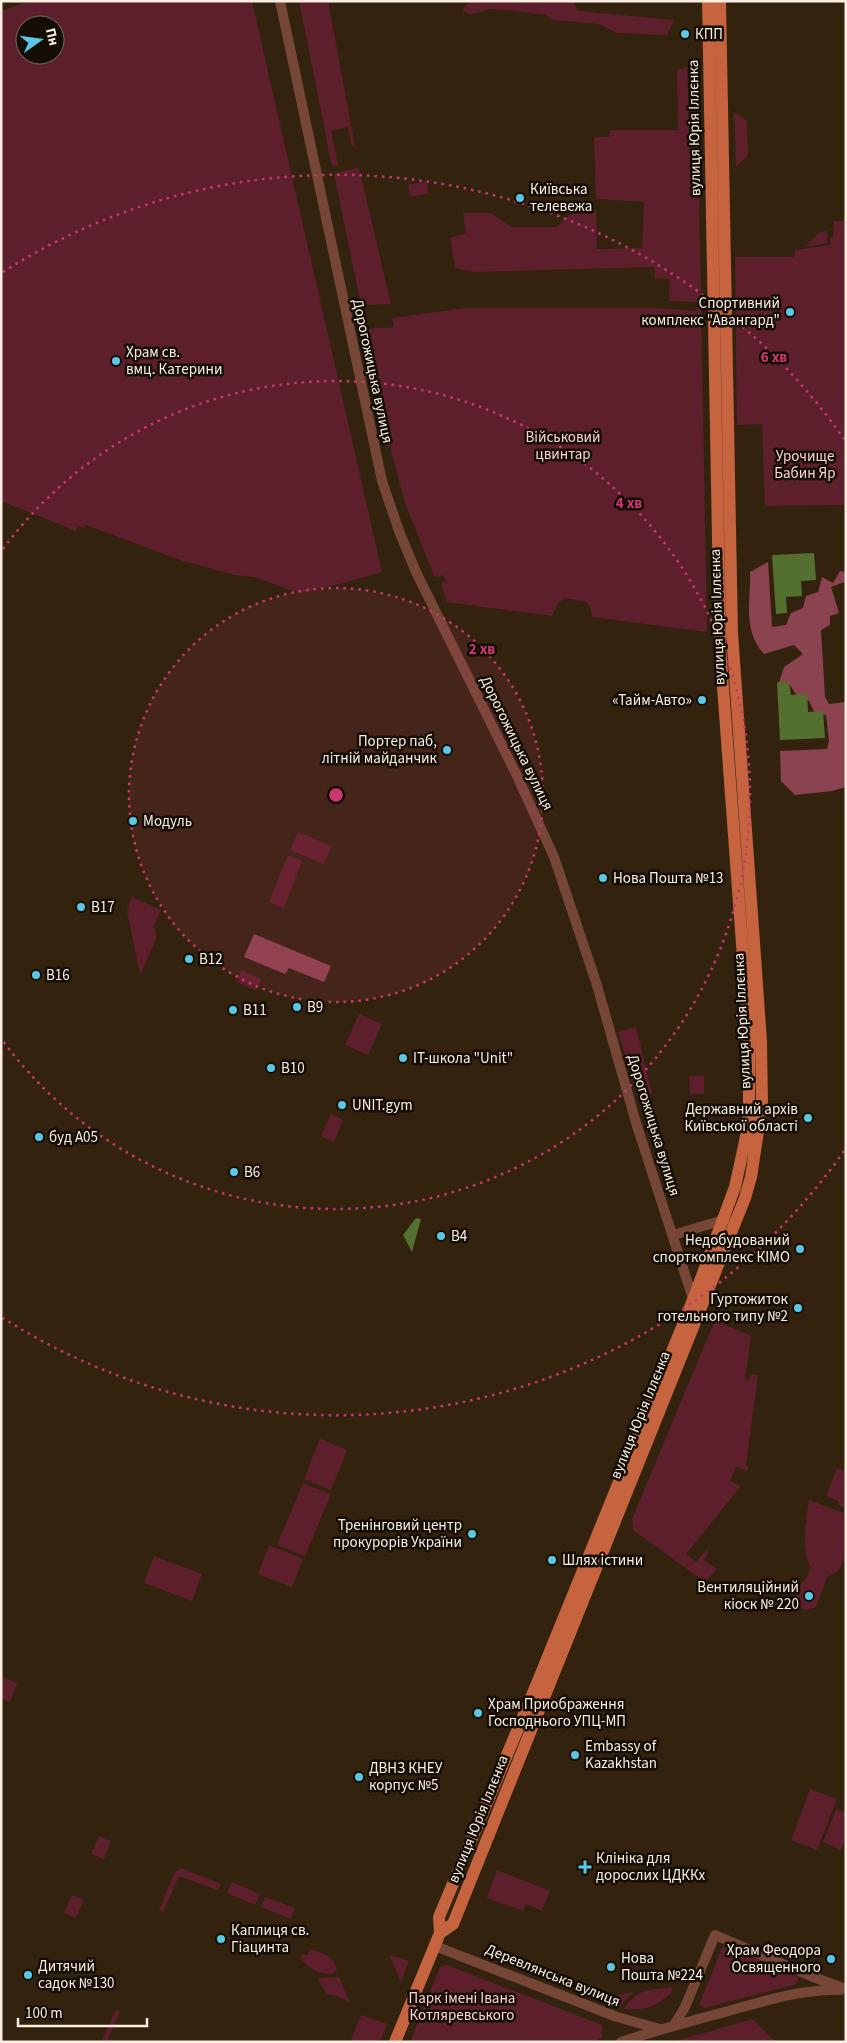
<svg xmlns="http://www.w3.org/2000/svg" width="847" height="2043" font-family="'Source Sans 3',sans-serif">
	<rect width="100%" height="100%" fill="#33220e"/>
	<path fill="#5d1f2b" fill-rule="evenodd" d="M30 1H252L382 572 344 583 299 593 254 577 235 575 183 561 86 525 84 528 78 526 76 531 1 501V11ZM25 25H55V55H25Z
		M299 1H328L355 146H352L348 127 331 131 338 165 332 166Z
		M471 1 520 3 526 1H572L579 11 674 20 667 35 617 33 599 24 553 20 546 15 516 11 490 9 470 15 462 10Z
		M687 67 689 130 697 136 698 139 707 632 592 617 591 609 587 602 565 598 558 603 552 616 447 602 441 584 446 581 443 575 438 577 434 576 405 503 393 458 367 329 394 327 392 318 465 308H655L697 311V302L669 301 670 279 655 278 654 267 475 272 455 268 450 238 466 233 463 213H491L511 227H556L575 210H596L597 249 642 248 644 202 596 199 594 137H609L610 130H678L677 70Z
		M734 112 747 121 748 155 736 167Z
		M358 167 362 180 391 304 361 305 334 174Z
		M426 181 429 193 411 197 408 185Z
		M834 221H846V505L765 506 762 424 737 425 735 257H794L795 250 830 245V238L833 237Z
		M827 231V243L805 247 820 232Z
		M298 832 332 846 324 864 290 850Z
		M288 855 302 861 284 908 269 902Z
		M132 897 161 910 154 926 157 937 140 975 127 911Z
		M241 970 261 979 256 990 236 982Z
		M359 1014 382 1024 368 1055 345 1045Z
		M636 1027 652 1093 638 1098 618 1032Z
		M689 1076H704V1094H690Z
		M331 1114 343 1120 334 1142 321 1136Z
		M715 1320 751 1336 745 1379 749 1381 751 1374 758 1375 746 1465 749 1467 747 1471 736 1467 730 1481 741 1486 686 1554 696 1562 706 1550 709 1552 704 1560 717 1569 705 1582 633 1530 632 1519Z
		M320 1438 347 1450 331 1490 304 1479Z
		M837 1468 846 1471V1508L838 1505 839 1501 826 1496Z
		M303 1483 331 1494 305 1556 277 1545Z
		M809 1500 846 1514V1550L843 1561 838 1571 827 1577 817 1604 814 1608 805 1610 798 1605 794 1590 805 1580 811 1568C800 1546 806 1523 809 1500Z
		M269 1545 303 1559 292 1587 258 1574Z
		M154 1556 202 1574 192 1601 144 1583Z
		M1 1677 17 1683 10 1702 1 1699Z
		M810 1789 837 1799 817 1850 791 1840Z
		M836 1809 846 1813V1838L841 1850 823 1842Z
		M99 1836 111 1841 104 1859 91 1854Z
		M181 1868 221 1884 218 1890 179 1876 163 1912 159 1910 175 1872Z
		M497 1870 550 1891 542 1911 526 1904 523 1911 487 1898Z
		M232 1882 260 1894 255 1905 227 1893Z
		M72 1895 84 1900 76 1918 64 1913Z
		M265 1897 295 1908 291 1919 261 1907Z
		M731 1947 798 1977 797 1984 704 2008 699 2005 722 1948Z
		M310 1949C323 1953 334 1956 337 1970 328 1980 307 1969 301 1958L302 1954 308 1955Z
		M389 1955 409 1961 401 1982Z
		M447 1965 602 2025V2038L592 2042H410L440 1967Z
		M339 1977 350 2003 337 1996 327 1994 319 1981 320 1978Z
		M672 1987 671 1993C654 2008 646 2010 624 2009 638 1988 649 1990 672 1987Z
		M635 1992 627 1998 619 2008 601 2001 604 1997Z
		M116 2009 120 2011 107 2042 102 2041Z
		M361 2015 387 2024 380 2042H350Z
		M753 2019 775 2042H672Z"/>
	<path fill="#8b444f" d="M768 562 772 627 786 625 791 613 803 608 806 596 818 592 822 577 833 583 840 571 846 572V584L844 582 831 587 839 613 830 616V625L821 630 825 697 829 704 846 702V787L832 791 795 795 781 781 780 751 827 749 829 741 826 715 815 713 809 701 797 696 790 685 779 683 784 667 803 654 794 645 764 654C742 630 751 601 750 572Z
		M254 934 331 966 324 982 289 968 285 974 244 957Z"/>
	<path fill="#537031" d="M814 553 816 580 801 581 802 596 786 597 787 613 776 614 772 555Z
		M777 682H789L791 695 807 694 808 712 823 711 825 738 780 740Z
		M416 1218 421 1219 412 1252 403 1235Z"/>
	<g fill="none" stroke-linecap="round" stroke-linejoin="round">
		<path stroke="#764736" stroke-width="10" d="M280 1 382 481 399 531 416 572 517 776 554 857 596 982 637 1126 694 1302
			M673 1235 727 1219
			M435 1946 617 2017 660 2029
			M674 2025 685 2007 715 1935 813 1977 846 1989
			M621 2042C660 2029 699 2019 739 2008 772 1999 805 1989 840 1990"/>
		<path stroke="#c5643f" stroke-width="12" d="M440 1933 453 1924 745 1198 751 1177 762 1105 761 1041 732 633 720 1
			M395 2042 440 1933 439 1917 538 1681 693 1300 735 1187 747 1132 749 1104V1039L720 646 708 1"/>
	</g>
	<circle cx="336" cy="795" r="207" fill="#ca386f" fill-opacity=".12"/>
	<g fill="none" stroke="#ca386f" stroke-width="2.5" stroke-dasharray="2.5 5">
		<circle cx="336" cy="795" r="207"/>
		<path d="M3 549A414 414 0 1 1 3 1041"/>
		<path d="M844 1151A620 620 0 0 1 3 1318M3 272A620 620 0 0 1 844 439"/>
	</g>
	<g fill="#5ac8e5" stroke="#150e06" stroke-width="2">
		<circle cx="685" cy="34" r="5"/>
		<circle cx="520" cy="198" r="5"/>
		<circle cx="790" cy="312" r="5"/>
		<circle cx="116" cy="361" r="5"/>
		<circle cx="702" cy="700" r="5"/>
		<circle cx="447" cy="750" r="5"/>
		<circle cx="133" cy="821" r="5"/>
		<circle cx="603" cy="878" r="5"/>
		<circle cx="81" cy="907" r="5"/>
		<circle cx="189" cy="959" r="5"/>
		<circle cx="36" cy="975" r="5"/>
		<circle cx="297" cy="1007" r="5"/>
		<circle cx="233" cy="1010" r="5"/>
		<circle cx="403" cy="1058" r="5"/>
		<circle cx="271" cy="1068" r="5"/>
		<circle cx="342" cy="1105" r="5"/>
		<circle cx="808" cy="1118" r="5"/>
		<circle cx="39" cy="1137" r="5"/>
		<circle cx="234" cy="1172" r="5"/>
		<circle cx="441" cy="1236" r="5"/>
		<circle cx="800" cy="1249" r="5"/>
		<circle cx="798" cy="1308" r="5"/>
		<circle cx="472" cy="1534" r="5"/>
		<circle cx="552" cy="1560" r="5"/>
		<circle cx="809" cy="1596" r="5"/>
		<circle cx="478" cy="1713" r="5"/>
		<circle cx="575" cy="1755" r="5"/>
		<circle cx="359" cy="1777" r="5"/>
		<path d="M582.5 1859.5h5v5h5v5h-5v5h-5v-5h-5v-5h5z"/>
		<circle cx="221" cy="1939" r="5"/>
		<circle cx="831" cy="1959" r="5"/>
		<circle cx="611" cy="1967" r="5"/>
		<circle cx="28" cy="1975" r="5"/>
	</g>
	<g text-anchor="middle" stroke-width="5" stroke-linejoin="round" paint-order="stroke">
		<g font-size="15" fill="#f9eee1" stroke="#150e06" text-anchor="start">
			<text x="695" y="39">КПП</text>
			<text x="530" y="194">Київська<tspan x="530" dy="17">телевежа</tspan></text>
			<text x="780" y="308" text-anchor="end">Спортивний<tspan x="780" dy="17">комплекс "Авангард"</tspan></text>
			<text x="126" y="357">Храм св.<tspan x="126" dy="17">вмц. Катерини</tspan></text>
			<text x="692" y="705" text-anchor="end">«Тайм-Авто»</text>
			<text x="437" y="746" text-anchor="end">Портер паб,<tspan x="437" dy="17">літній майданчик</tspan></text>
			<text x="143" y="826">Модуль</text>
			<text x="613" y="883">Нова Пошта №13</text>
			<text x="91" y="912">B17</text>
			<text x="199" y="964">B12</text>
			<text x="46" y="980">B16</text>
			<text x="307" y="1012">B9</text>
			<text x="243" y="1015">B11</text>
			<text x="413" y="1063">IT-школа "Unit"</text>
			<text x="281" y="1073">B10</text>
			<text x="352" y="1110">UNIT.gym</text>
			<text x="798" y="1114" text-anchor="end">Державний архів<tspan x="798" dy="17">Київської області</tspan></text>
			<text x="49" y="1142">буд А05</text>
			<text x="244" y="1177">B6</text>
			<text x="451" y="1241">B4</text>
			<text x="790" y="1245" text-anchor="end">Недобудований<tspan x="790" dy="17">спорткомплекс КІМО</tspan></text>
			<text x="788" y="1304" text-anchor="end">Гуртожиток<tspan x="788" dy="17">готельного типу №2</tspan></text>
			<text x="462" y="1530" text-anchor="end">Тренінговий центр<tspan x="462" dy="17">прокурорів України</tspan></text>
			<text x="562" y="1565">Шлях істини</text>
			<text x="799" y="1592" text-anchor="end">Вентиляційний<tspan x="799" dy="17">кіоск № 220</tspan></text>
			<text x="488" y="1709">Храм Приображення<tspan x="488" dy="17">Господнього УПЦ-МП</tspan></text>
			<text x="585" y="1751">Embassy of<tspan x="585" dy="17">Kazakhstan</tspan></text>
			<text x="369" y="1773">ДВНЗ КНЕУ<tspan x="369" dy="17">корпус №5</tspan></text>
			<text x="596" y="1863">Клініка для<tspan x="596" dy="17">дорослих ЦДККх</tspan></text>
			<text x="231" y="1935">Каплиця св.<tspan x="231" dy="17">Гіацинта</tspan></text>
			<text x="821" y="1955" text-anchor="end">Храм Феодора<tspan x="821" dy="17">Освященного</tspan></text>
			<text x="621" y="1963">Нова<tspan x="621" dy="17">Пошта №224</tspan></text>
			<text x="38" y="1971">Дитячий<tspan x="38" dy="17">садок №130</tspan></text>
		</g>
		<g font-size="15" fill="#f9eee1" stroke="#150e06">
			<text transform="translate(694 128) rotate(-91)" y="5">вулиця Юрія Іллєнка</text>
			<text transform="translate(373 371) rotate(78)" y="5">Дорогожицька вулиця</text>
			<text transform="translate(717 617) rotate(-92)" y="5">вулиця Юрія Іллєнка</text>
			<text transform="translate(517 743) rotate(64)" y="5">Дорогожицька вулиця</text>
			<text transform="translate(742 1021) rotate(-93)" y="5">вулиця Юрія Іллєнка</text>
			<text transform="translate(654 1125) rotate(73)" y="5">Дорогожицька вулиця</text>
			<text transform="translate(640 1415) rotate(-68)" y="5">вулиця Юрія Іллєнка</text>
			<text transform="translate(478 1819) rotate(-68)" y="5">вулиця Юрія Іллєнка</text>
			<text transform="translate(553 1975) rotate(22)" y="5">Деревлянська вулиця</text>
		</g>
		<g font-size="15" fill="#fdd0d4" stroke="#150e06">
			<text x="563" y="442">Військовий<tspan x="563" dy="17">цвинтар</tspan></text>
			<text x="805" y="461">Урочище<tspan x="805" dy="17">Бабин Яр</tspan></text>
			<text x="462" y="2003">Парк імені Івана<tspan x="462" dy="17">Котляревського</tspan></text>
		</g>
	</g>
	<circle cx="336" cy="795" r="8" fill="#ca386f" stroke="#150e06" stroke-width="2.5"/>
	<g font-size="15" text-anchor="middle" font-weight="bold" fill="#ca386f" stroke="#150e06" stroke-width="5" stroke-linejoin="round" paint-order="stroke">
		<text x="774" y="362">6 хв</text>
		<text x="629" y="508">4 хв</text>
		<text x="482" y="654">2 хв</text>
	</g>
	<rect width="847" height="2043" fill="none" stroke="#f9eee1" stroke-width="5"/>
	<g transform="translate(40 40) rotate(76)"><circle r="24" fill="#150e06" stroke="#70685e"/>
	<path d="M0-4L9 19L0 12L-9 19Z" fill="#5ac8e5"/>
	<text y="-8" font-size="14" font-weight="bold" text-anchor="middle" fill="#f9eee1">Пн</text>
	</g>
	<path d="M18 2018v8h129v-8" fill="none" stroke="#f9eee1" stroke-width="2.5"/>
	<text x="25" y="2018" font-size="15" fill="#f9eee1" stroke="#150e06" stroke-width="4" paint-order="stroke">100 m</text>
</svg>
